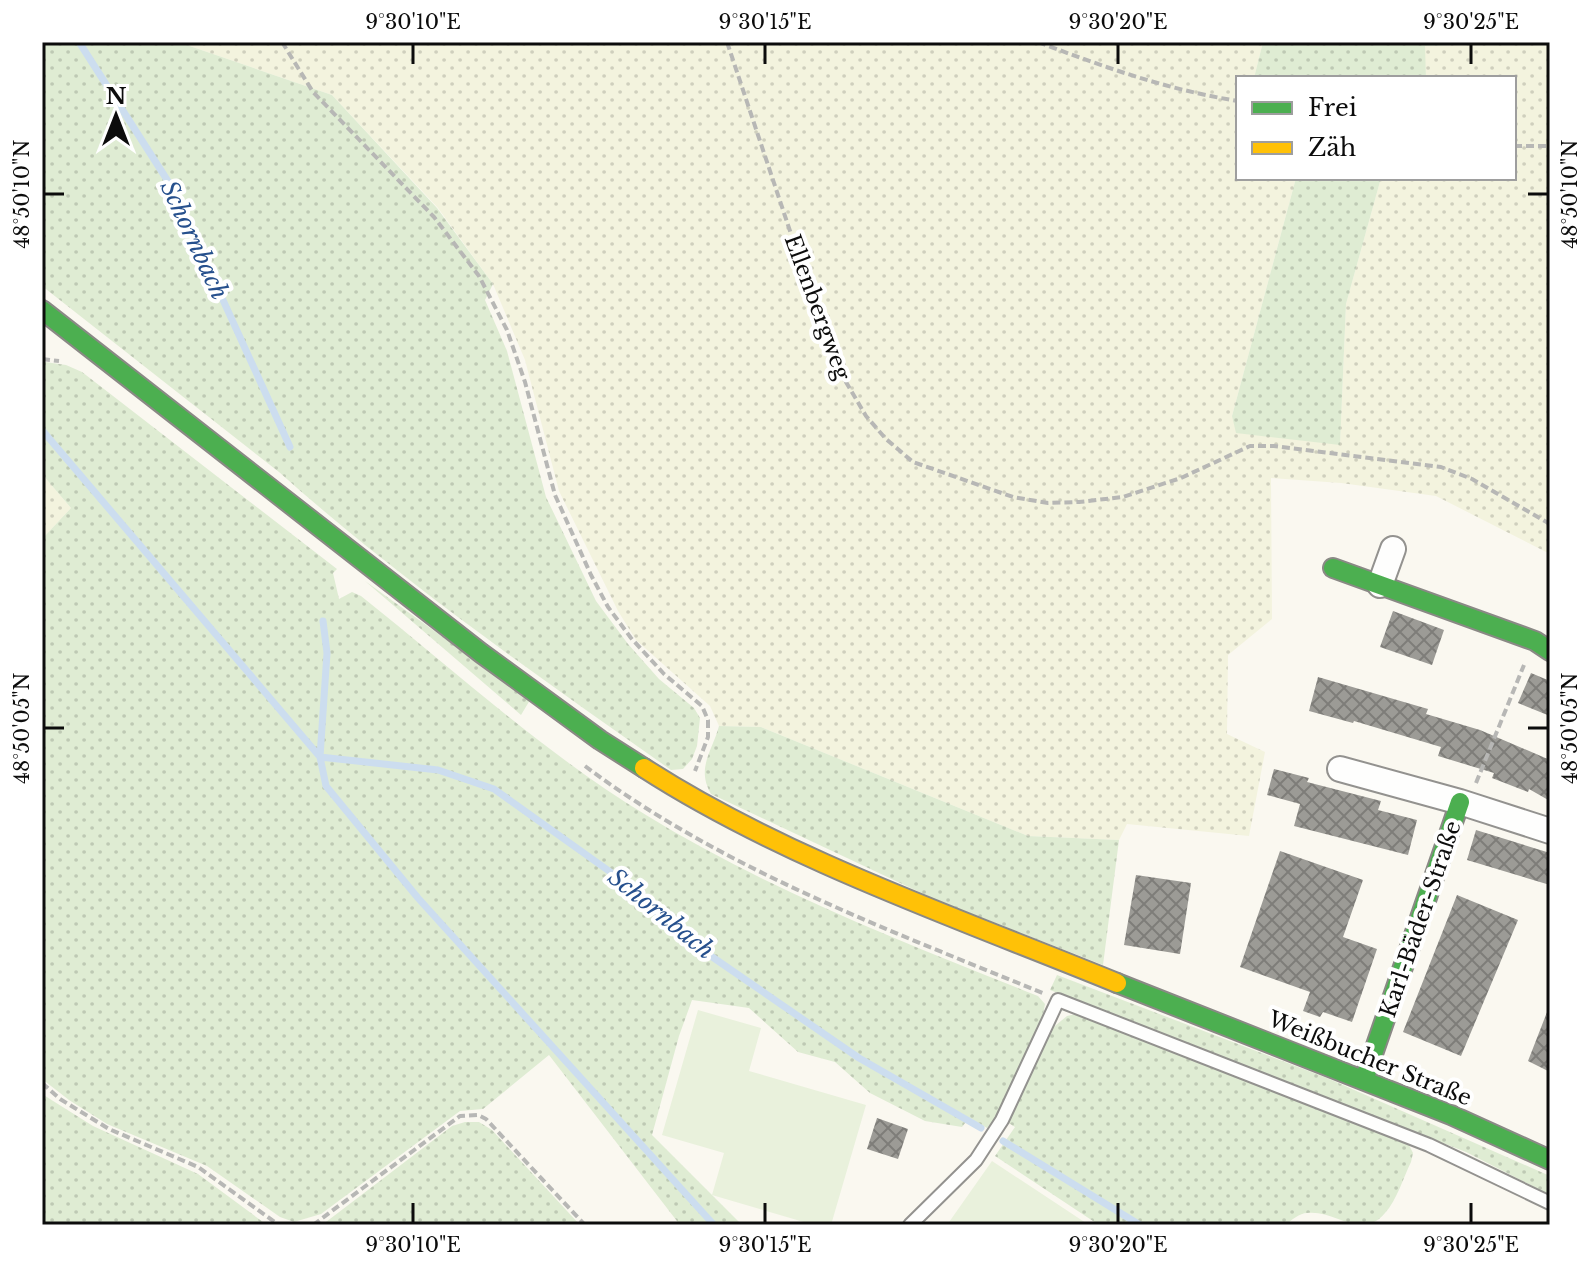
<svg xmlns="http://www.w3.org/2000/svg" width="1592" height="1267" font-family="'Libre Baskerville',serif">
	<defs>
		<pattern id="farmland-dots" width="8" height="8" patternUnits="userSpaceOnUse" patternTransform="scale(2)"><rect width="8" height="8" fill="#f3f3de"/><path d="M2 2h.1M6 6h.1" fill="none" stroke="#cfcfbd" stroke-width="1.8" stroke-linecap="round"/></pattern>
		<pattern id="grass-dots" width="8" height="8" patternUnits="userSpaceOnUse" patternTransform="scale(2)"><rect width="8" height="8" fill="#dfecd3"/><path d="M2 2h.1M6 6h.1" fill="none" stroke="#bec9b4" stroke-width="1.8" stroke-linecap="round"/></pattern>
		<pattern id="building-cross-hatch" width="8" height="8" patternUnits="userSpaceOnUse" patternTransform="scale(2)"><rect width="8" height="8" fill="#9c9b96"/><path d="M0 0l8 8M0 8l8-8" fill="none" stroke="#7e7d79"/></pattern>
	</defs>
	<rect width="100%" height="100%" fill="#faf8f0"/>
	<path fill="url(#farmland-dots)" d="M178 42H1263L1254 78H1238V178H1296L1232 416 1340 444 1346 304 1381 178H1514V78H1426L1424 46 1550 42V554L1436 496 1341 483 1271 478 1272 619 1228 655 1227 734 1265 752 1249 836 1127 824 1119 840 1028 836 761 727 719 726 710 706 636 640 618 611 559 491 525 360 493 284 438 208 332 95Z
		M42 474 71 508 42 539Z"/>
	<path fill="url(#grass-dots)" d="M42 42H178L332 95 437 208 493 284 485 300 507 351 546 497 596 601 628 644 659 679 694 708 700 718 697 746 692 759 683 769 671 770C538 676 401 581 279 472L42 286Z
		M1263 42H1501V43L1425 46 1426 78H1254Z
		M1296 178H1381L1346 304 1340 445 1236 433 1232 416Z
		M45 362 66 365 82 372 337 569 333 573 339 599 352 592 361 596C454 670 544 753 646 815 768 890 905 943 1038 996L1045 1004 1043 1015 994 1120 987 1128 969 1118 962 1127 925 1121 870 1093 835 1062 798 1052 749 1008 692 1000 679 1036 652 1135 742 1225H680L549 1055 483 1109 460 1111 321 1214 294 1222 280 1217 207 1166 107 1124 69 1100 42 1079V539L71 508 42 474V364Z
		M365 581 530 700 521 715Z
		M719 726 761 727 1028 836 1119 840 1103 965 932 898 711 794C696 768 712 752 719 726Z
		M1057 975 1327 1078 1550 1176V1195L1466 1152 1050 990Z
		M1076 1014 1407 1141 1413 1153 1411 1162C1403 1178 1397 1200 1385 1213 1362 1241 1334 1209 1307 1213 1300 1213 1291 1220 1286 1225H1099L995 1156 1015 1127 1007 1122 1050 1030 1067 1016Z
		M42 1094 93 1126 198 1174 267 1225H42Z
		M465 1122H479L492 1130 580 1225H322L452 1126Z"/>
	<path fill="#e9f1dc" d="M698 1010 761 1028 749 1071 866 1105 831 1225H814L712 1195 724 1153 662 1135Z
		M992 1161 1089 1225H947Z"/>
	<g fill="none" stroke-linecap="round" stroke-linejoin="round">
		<path stroke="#ccddef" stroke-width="7" d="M79 42 171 186 290 447
			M42 430 320 757 438 770 494 789 630 886 673 930 859 1058 981 1128
			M323 621 327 653 320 757 326 786 418 898 714 1225
			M1003 1141 1140 1225"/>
	</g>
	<path fill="url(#building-cross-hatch)" d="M1393 611 1444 630 1432 665 1380 647Z
		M1531 673 1550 681V716L1518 703Z
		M1318 677 1428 709 1426 714 1480 730 1550 760V801L1529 789 1528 792 1492 778 1494 773 1438 756 1441 747 1354 721 1353 723 1309 711Z
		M1274 769 1309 778 1307 782 1381 801 1378 810 1417 820 1408 855 1294 826 1300 804 1267 795Z
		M1476 830 1550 853V885L1467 860Z
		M1280 851 1363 880 1343 937 1377 949 1352 1022 1323 1012 1320 1017 1303 1011 1310 992 1240 967Z
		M1136 875 1191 883 1180 954 1124 945Z
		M1457 895 1518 920 1461 1056 1403 1032Z
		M1549 1007H1550V1072L1528 1061Z
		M877 1118 908 1129 898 1159 867 1149Z"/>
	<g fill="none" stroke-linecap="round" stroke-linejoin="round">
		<g stroke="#93928f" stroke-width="16">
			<path id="lane" d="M910 1225 976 1160 1002 1120 1058 1000 1429 1145 1550 1203"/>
		</g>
		<g stroke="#93928f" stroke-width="28">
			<path id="street" d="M1380 585 1393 549
				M1340 769 1460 802 1550 831"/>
		</g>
		<g stroke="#8a8985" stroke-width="22">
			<path id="fast" d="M42 310 481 653 600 740 644 768
				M1333 568 1535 641 1550 651
				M1117 983 1451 1115 1550 1160
				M1364 1080 1460 802"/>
		</g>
		<g stroke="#8a8985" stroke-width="22">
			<path id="slow" d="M644 768C785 859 961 919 1117 983"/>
		</g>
		<path stroke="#b7b7b5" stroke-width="4" stroke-dasharray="8 4" stroke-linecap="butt" d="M282 42 313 92 434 217 479 276 507 330 525 382 555 495 591 575 608 607 631 638 664 674 702 706 708 720V737L695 771
			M727 42 833 360 866 416 886 439 913 462 1013 497 1048 503 1079 502 1123 497 1181 478 1250 446H1274L1441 467 1472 479 1550 524
			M1038 42C1104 67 1168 90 1238 101
			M1514 146H1550
			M42 359 59 361
			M585 766C722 869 887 929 1045 994
			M1476 783 1524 665
			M42 1083 60 1099 109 1129 198 1167 279 1225
			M313 1225 460 1116 478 1115 486 1119 585 1225"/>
		<use href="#lane" stroke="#fefefd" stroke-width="12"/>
		<use href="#street" stroke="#fefefd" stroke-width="24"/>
		<use href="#fast" stroke="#4caf50" stroke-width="18"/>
		<use href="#slow" stroke="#ffc107" stroke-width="18"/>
	</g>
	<path fill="none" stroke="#0c0c0c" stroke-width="3" d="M413 44V64M765 44V64M1118 44V64M1471 44V64M44 194H64M1528 194H1548M44 728H64M1528 728H1548M413 1203V1223M765 1203V1223M1118 1203V1223M1471 1203V1223"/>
	<g text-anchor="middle" stroke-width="8" stroke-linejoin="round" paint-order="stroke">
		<g font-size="22" fill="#0c0c0c" stroke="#fff">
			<text transform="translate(818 307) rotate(70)" y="8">Ellenbergweg</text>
			<text transform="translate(1420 919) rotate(-71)" y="8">Karl-Bäder-Straße</text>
			<text transform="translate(1370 1058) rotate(22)" y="8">Weißbucher Straße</text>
		</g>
		<g font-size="24" font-style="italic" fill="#26508d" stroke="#fff">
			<text transform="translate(194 240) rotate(65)" y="8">Schornbach</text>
			<text transform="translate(661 914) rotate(39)" y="8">Schornbach</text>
		</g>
	</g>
	<rect width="1592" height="1267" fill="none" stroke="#ffffff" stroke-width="88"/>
	<rect x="1236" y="76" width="280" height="104" fill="#ffffff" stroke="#9e9e9e" stroke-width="2"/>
	<rect x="1252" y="102" width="40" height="12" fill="#4caf50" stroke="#9e9e9e" stroke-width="2"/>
	<text x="1308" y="116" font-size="24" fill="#0c0c0c">Frei</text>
	<rect x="1252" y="142" width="40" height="12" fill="#ffc107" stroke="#9e9e9e" stroke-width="2"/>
	<text x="1308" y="156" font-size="24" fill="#0c0c0c">Zäh</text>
	<g transform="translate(116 116)" stroke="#ffffff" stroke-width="6" paint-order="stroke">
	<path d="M0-6L14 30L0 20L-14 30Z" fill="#0c0c0c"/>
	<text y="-12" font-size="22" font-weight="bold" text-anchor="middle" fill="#0c0c0c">N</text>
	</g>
	<rect x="44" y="44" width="1504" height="1179" fill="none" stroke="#0c0c0c" stroke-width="3"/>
	<g font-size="20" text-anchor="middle" fill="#0c0c0c">
		<text x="413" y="29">9°30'10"E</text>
		<text x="765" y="29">9°30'15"E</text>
		<text x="1118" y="29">9°30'20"E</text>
		<text x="1471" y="29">9°30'25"E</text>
		<text transform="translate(22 194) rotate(-90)" y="7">48°50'10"N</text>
		<text transform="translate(1570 194) rotate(-90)" y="7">48°50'10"N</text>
		<text transform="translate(22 728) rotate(-90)" y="7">48°50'05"N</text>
		<text transform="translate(1570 728) rotate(-90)" y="7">48°50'05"N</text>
		<text x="413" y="1252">9°30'10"E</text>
		<text x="765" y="1252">9°30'15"E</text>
		<text x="1118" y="1252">9°30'20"E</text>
		<text x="1471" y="1252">9°30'25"E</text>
	</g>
</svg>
